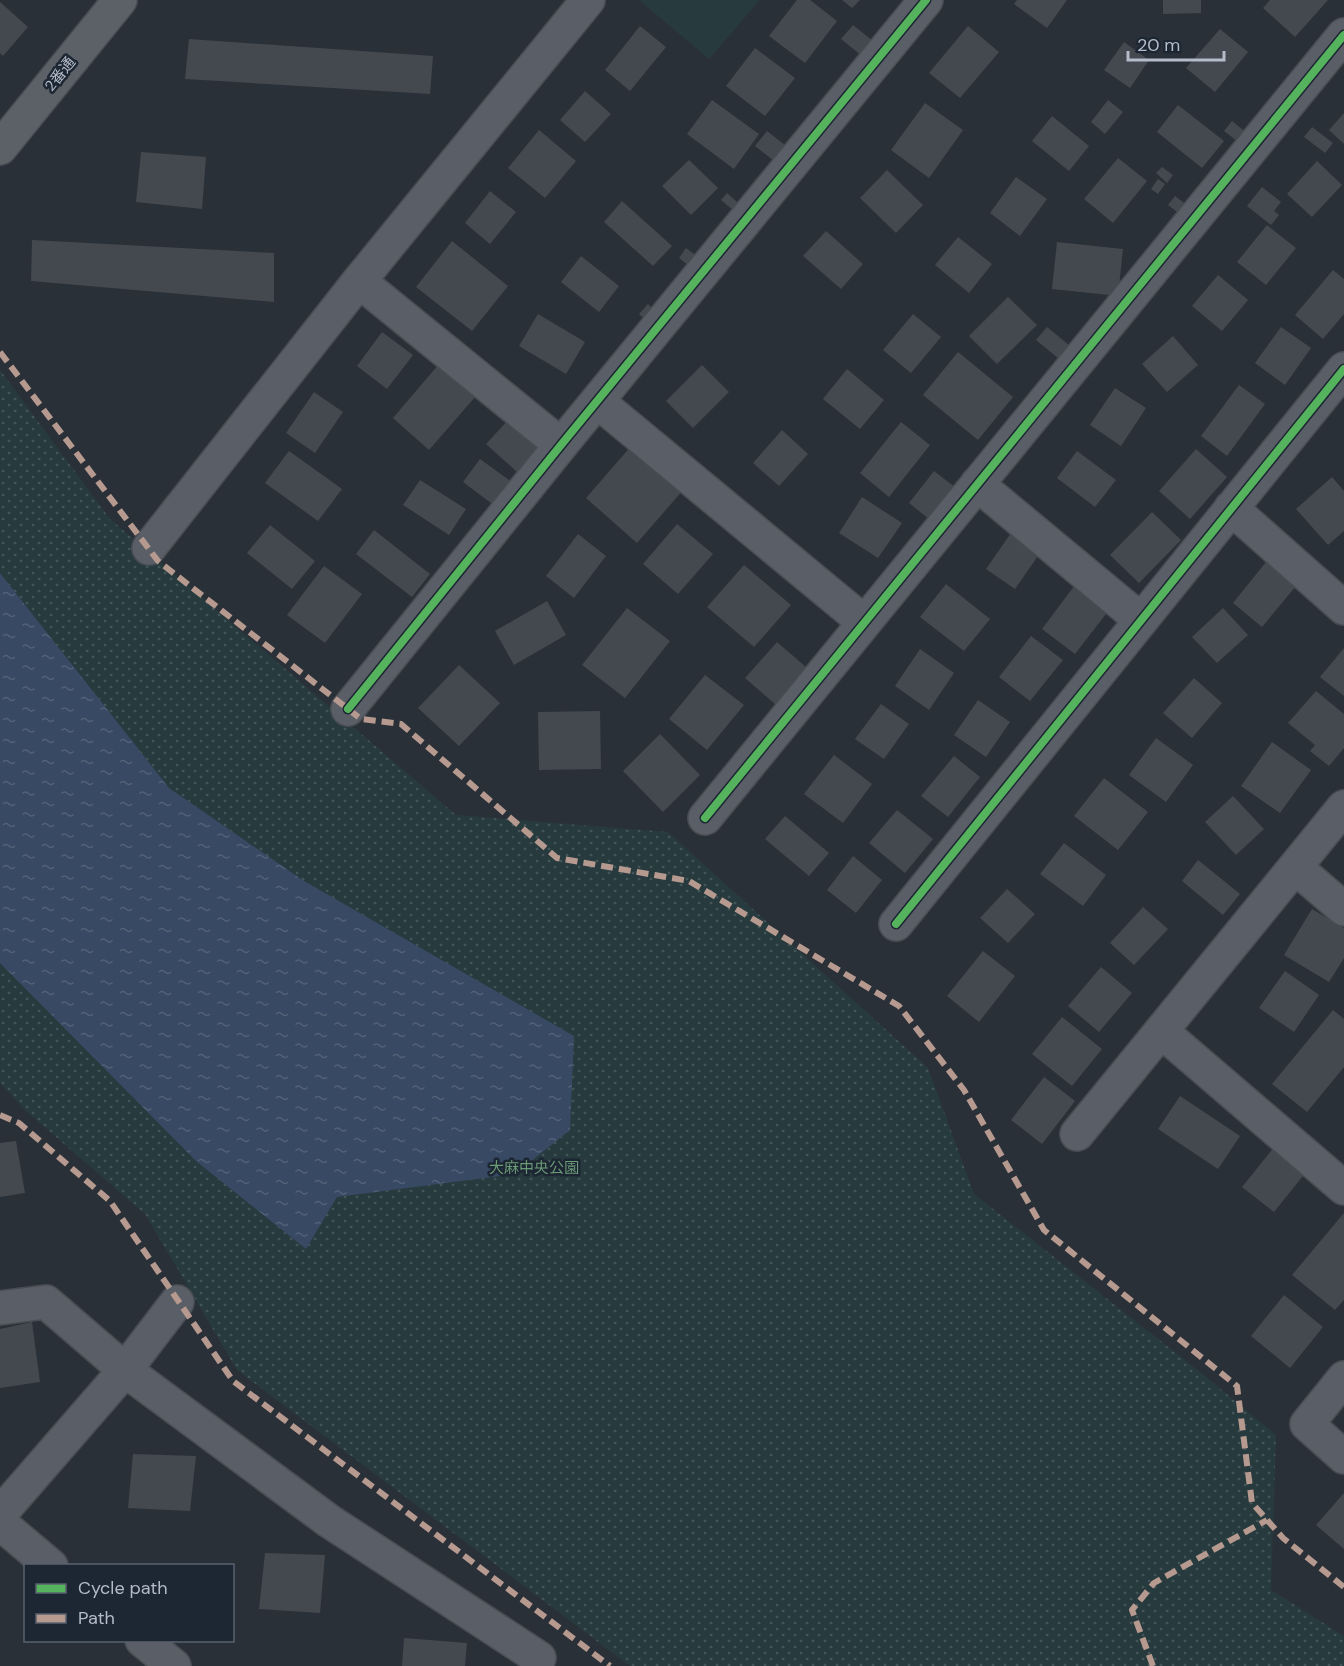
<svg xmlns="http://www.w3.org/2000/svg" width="1344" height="1666" font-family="'DM Sans','Noto Sans JP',sans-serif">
	<defs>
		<pattern id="park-dots" width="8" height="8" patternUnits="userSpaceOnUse" patternTransform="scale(1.5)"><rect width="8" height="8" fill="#273a3e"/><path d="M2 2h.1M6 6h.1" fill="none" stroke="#445559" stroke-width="1.8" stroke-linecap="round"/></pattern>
		<pattern id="water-ripples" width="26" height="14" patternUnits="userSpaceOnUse" patternTransform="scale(1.5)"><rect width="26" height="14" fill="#384963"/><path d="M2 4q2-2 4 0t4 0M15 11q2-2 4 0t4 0" fill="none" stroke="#526178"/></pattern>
	</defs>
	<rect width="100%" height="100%" fill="#2a3038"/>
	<path fill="#273a3e" d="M639 0H760L709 59Z"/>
	<path fill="url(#park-dots)" d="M0 370 110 519 456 815 668 832 928 1068 974 1194 1205 1376 1276 1435 1271 1590 1344 1636V1666H630L237 1370 145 1214 26 1111 0 1083Z"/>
	<path fill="url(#water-ripples)" d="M0 573 169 788 304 881 574 1036 570 1130 515 1174 337 1197 306 1249 196 1161 0 963Z"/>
	<path fill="#444950" d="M797 0H810L837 21 805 63 769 36Z
		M842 0H860L852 8Z
		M1017 0H1067L1047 28 1014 4Z
		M1163 0H1201V13L1163 14Z
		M1270 0H1328L1295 37 1263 8Z
		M0 2 28 27 3 56 0 53Z
		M853 25 878 45 867 60 841 39Z
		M640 26 666 47 630 91 605 70Z
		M968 26 999 52 960 98 929 73Z
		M1220 29 1248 52 1215 92 1186 68Z
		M189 39 433 56 430 94 185 79Z
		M1124 42 1149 60 1130 88 1104 70Z
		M755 48 795 78 765 116 726 86Z
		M585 91 611 114 585 142 560 120Z
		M712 100 759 134 734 169 687 134Z
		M1108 100 1123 112 1105 134 1091 122Z
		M925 103 963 130 929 178 891 150Z
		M1178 105 1224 141 1202 168 1157 132Z
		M1344 113V144L1329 130Z
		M1052 116 1089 146 1069 171 1032 141Z
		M1232 121 1253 138 1245 147 1224 131Z
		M1312 127 1333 143 1325 153 1304 137Z
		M539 130 576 161 545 198 508 168Z
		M767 131 794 152 782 167 755 146Z
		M141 152 206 157 202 209 136 202Z
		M1118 158 1147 181 1113 223 1084 199Z
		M689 160 718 188 691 215 662 186Z
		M1317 161 1342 185 1312 217 1287 194Z
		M1162 167 1173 175 1167 183 1156 173Z
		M887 170 923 205 896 233 860 198Z
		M1016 177 1047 199 1020 236 990 213Z
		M1158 179 1165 184 1158 194 1151 189Z
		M1262 187 1281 202 1274 211 1279 215 1271 225 1247 206Z
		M490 191 516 212 490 244 465 223Z
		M727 193 746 210 740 216 721 200Z
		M1175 196 1188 206 1181 215 1168 205Z
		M622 201 672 246 653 266 604 222Z
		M1267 225 1296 248 1266 285 1237 262Z
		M826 231 863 264 841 289 803 256Z
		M958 237 992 264 969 293 935 265Z
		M32 240 274 253V302L31 281Z
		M452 241 508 286 472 331 416 287Z
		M1057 242 1123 249 1118 296 1052 289Z
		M686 248 702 260 694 270 679 258Z
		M581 256 619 286 599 312 561 282Z
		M1333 270 1344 279V314L1323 339 1295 315Z
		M1218 275 1248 300 1222 331 1192 306Z
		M1008 297 1037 325 997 364 969 336Z
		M648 304 661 317 652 326 639 314Z
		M538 314 585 342 566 374 519 346Z
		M913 314 941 337 911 373 883 350Z
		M1047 327 1075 350 1064 363 1036 340Z
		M1281 327 1311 348 1285 385 1255 363Z
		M382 332 413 355 387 389 357 366Z
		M1173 336 1198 365 1167 392 1142 364Z
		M958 352 1013 397 978 440 923 395Z
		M439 364 476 396 429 450 393 418Z
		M702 365 729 392 693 428 666 401Z
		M847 369 884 400 860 429 823 399Z
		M1239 385 1265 404 1227 456 1201 436Z
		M1115 388 1146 408 1121 446 1090 425Z
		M314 392 343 412 315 453 286 433Z
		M511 417 542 445 517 472 486 444Z
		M901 422 930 445 889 497 860 473Z
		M782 430 808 454 779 486 753 463Z
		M632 445 684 489 637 543 586 498Z
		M1196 449 1227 477 1190 519 1159 491Z
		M289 451 342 489 318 521 265 483Z
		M1077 451 1116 480 1095 507 1057 478Z
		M480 459 513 483 495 506 463 482Z
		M934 471 960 491 934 523 909 503Z
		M1332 477 1344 491V531L1328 545 1296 509Z
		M420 480 466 509 449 535 403 505Z
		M862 497 902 523 878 558 839 533Z
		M1152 512 1181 540 1139 583 1110 555Z
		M677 524 713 554 678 594 643 564Z
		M270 525 315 561 292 589 247 553Z
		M374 530 430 574 412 597 356 554Z
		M1011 533 1040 553 1015 589 986 569Z
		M578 534 606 556 574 598 546 576Z
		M1266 562 1296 586 1262 627 1233 603Z
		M744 565 791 605 754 647 707 607Z
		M324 566 362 594 325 643 287 615Z
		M946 584 990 619 964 651 920 617Z
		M1075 585 1109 610 1075 654 1042 629Z
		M547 601 566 635 514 665 495 631Z
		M627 608 670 641 625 698 582 665Z
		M1223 608 1248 635 1217 663 1192 637Z
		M1031 636 1063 660 1030 701 999 677Z
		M777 642 814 674 782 710 745 678Z
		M1344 648V696L1320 677Z
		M920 649 954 673 929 710 895 686Z
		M459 665 500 703 459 746 418 708Z
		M705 675 744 705 707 750 669 719Z
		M1194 678 1222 703 1192 738 1163 713Z
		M1316 691 1344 714V748L1329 766 1310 751 1315 745 1288 723Z
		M978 700 1010 722 986 757 954 735Z
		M881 704 909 724 884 759 855 739Z
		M600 711 601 769 539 770 538 712Z
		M660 734 700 775 663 812 623 771Z
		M1156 738 1193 765 1166 802 1129 775Z
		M1272 742 1311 770 1280 813 1241 786Z
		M834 755 872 784 843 823 804 794Z
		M954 756 980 777 948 817 921 796Z
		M1104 778 1148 812 1118 850 1074 816Z
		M1233 796 1264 829 1236 855 1205 822Z
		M897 810 933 839 905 873 869 843Z
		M785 816 829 853 809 876 765 839Z
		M1064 843 1106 875 1083 906 1040 874Z
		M853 856 882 880 856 913 827 890Z
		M1198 860 1240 894 1223 915 1182 881Z
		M1007 889 1035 914 1008 943 980 918Z
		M1143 907 1168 929 1134 965 1110 943Z
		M1312 909 1344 928V958L1329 982 1284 955Z
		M983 951 1015 976 979 1022 947 996Z
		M1101 967 1132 993 1099 1032 1068 1006Z
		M1285 971 1319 995 1294 1032 1259 1008Z
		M1333 1010 1344 1019V1067L1307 1112 1272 1084Z
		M1062 1017 1102 1049 1072 1086 1032 1054Z
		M1044 1077 1075 1101 1042 1144 1011 1120Z
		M1180 1096 1240 1136 1218 1169 1158 1129Z
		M16 1141 25 1193 0 1197V1143Z
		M1279 1141 1311 1166 1274 1212 1242 1187Z
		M1344 1213V1300L1335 1310 1292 1275Z
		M1284 1295 1323 1327 1290 1368 1251 1336Z
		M32 1322 40 1382 0 1388V1329Z
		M133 1454 196 1456 190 1511 128 1508Z
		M1344 1493V1549L1316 1525Z
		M265 1553 325 1555 320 1613 259 1609Z
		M404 1638 467 1643 465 1666H402Z"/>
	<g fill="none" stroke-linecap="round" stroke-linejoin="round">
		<g stroke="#484c53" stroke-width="36">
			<path id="minor" d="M359 281 561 445
				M597 401 864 622
				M977 484 1141 620
				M1231 508 1344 608
				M149 548 359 281 588 0
				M348 709 561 445 926 0
				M705 818 1344 35
				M1295 867 1344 909
				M896 924 1344 369
				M1161 1031 1344 1188
				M1077 1134 1344 807
				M0 1308 46 1302 125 1370 329 1521 539 1658 536 1666
				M1344 1378 1307 1424 1344 1457
				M0 1514 125 1370 177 1302
				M0 1523 51 1566
				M142 1640 174 1666"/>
		</g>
		<g stroke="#484c55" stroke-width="36">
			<path id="major" d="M0 148 120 0"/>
		</g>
		<use href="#minor" stroke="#5a5e66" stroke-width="33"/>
		<use href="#major" stroke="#5c6168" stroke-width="33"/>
		<path stroke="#b69a8f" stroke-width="6" stroke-dasharray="12 6" stroke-linecap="butt" d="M0 352 158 561 361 719 401 724 557 858 689 881 899 1006 964 1090 1044 1230 1237 1386 1252 1503 1283 1538 1344 1587
			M0 1115 19 1123 110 1201 233 1381 610 1666
			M1153 1666 1132 1610 1154 1583 1267 1520"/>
		<g stroke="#1d2633" stroke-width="11">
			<path id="cycleway" d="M348 709 561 445 926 0
				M705 818 1344 35
				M896 924 1344 369"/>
		</g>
		<use href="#cycleway" stroke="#56b35d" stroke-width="8"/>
	</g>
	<g text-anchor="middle" stroke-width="5" stroke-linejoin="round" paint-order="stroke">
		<g font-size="15" fill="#b4bcc9" stroke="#1d2633">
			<text transform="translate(60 74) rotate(-51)" y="5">2番通</text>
		</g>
		<g font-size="15" fill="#6b9a76" stroke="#1d2633">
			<text x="534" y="1173">大麻中央公園</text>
		</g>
	</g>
	<rect x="24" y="1564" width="210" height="78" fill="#1d2633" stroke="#59626f" stroke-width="1.5"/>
	<rect x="36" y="1584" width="30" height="9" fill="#56b35d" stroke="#59626f" stroke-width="1.5"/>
	<text x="78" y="1594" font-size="18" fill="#b4bcc9">Cycle path</text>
	<rect x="36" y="1614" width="30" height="9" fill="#b69a8f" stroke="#59626f" stroke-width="1.5"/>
	<text x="78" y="1624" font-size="18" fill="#b4bcc9">Path</text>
	<path d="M1128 51v9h96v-9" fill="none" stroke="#b4bcc9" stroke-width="3"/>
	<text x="1137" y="51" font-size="18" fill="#b4bcc9" stroke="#1d2633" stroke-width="4.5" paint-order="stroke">20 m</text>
</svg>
